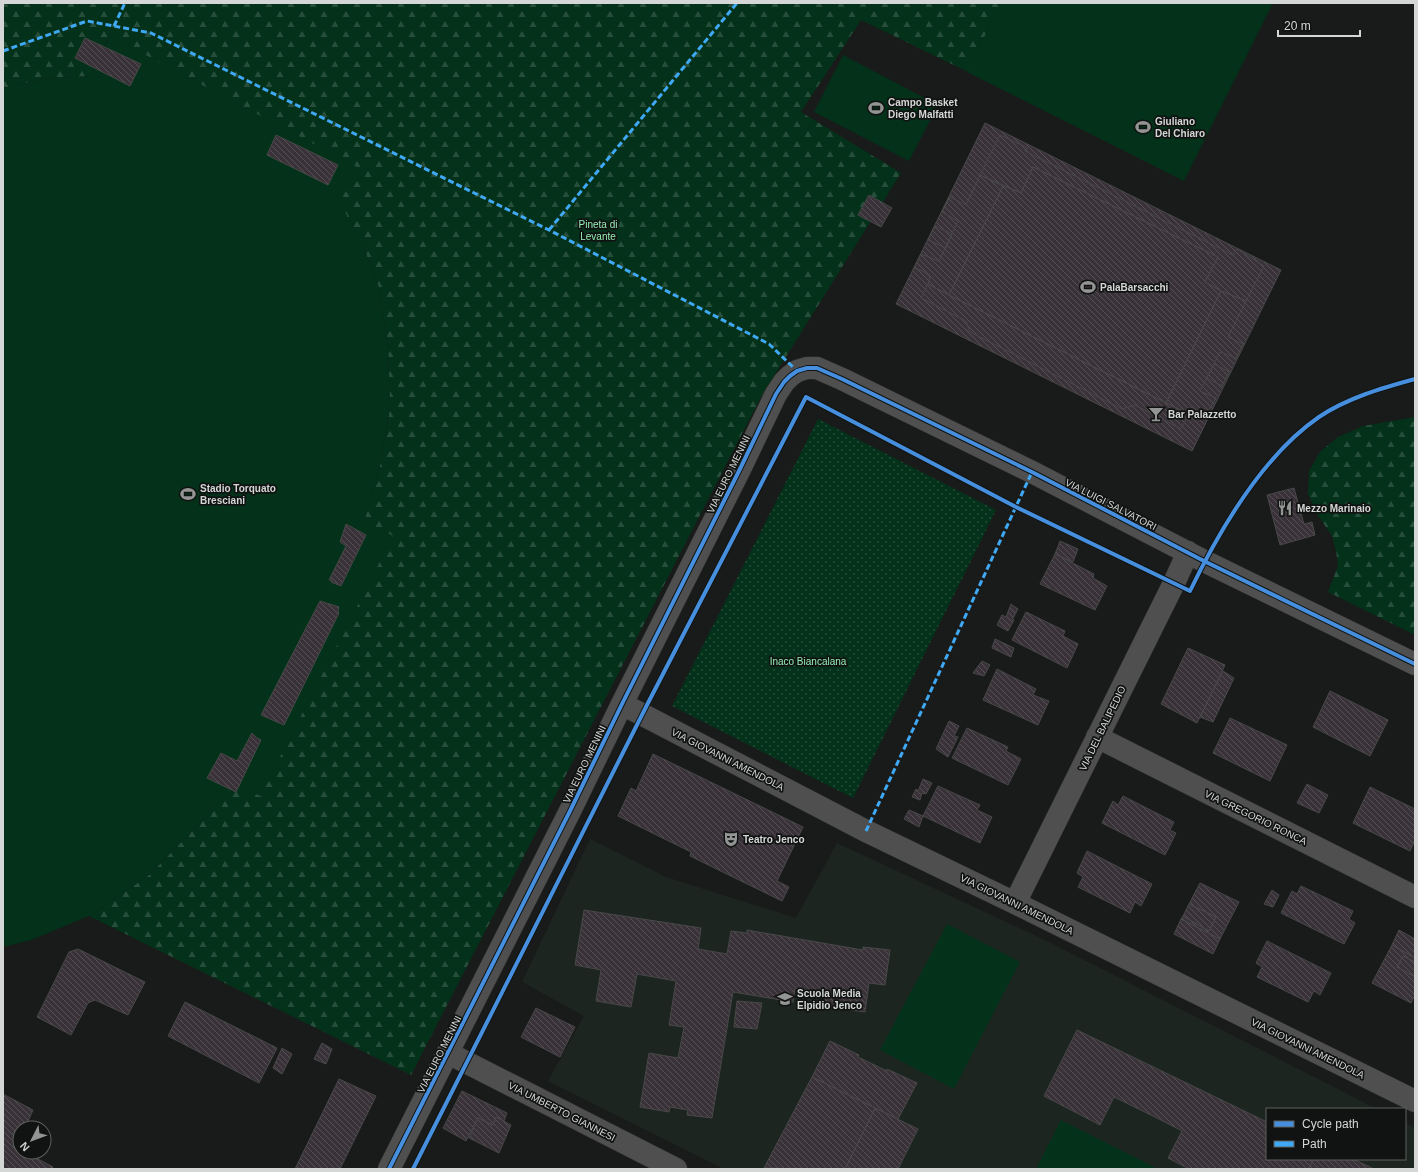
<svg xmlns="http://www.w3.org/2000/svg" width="1418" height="1172" font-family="Helvetica,sans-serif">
	<defs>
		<pattern id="grass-dots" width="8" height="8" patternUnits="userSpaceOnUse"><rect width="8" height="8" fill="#033119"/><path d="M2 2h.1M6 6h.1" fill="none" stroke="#274e3a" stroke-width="1.8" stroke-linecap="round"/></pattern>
		<pattern id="forest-firs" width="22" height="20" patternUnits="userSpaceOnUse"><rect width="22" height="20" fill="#033119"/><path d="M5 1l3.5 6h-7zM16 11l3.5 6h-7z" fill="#274e3a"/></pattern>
		<pattern id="building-back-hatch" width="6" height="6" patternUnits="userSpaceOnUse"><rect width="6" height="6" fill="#3a3239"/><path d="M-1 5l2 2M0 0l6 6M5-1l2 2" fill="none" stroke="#564f55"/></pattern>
	</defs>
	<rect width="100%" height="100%" fill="#191b1a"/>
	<path fill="#1d2520" d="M590 839 666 877 796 918 837 843 1047 941 1377 1109H1267V1159H1405V1123L1415 1128V1169H724L548 1081 584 1016 522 982Z"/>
	<path fill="url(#grass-dots)" d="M818 419 996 510 853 798 672 706Z"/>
	<path fill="url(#forest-firs)" d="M3 3H1002L968 72 861 20 801 112 901 173 762 395 411 1075 89 916 149 875 201 822 229 780 259 795 392 536 364 522 380 465 390 408 388 347 379 288 365 251 339 202 109 37 90 76 44 79 3 88Z
		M1415 417V635L1328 592 1338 566 1336 551 1332 536 1317 514 1308 494 1309 471 1320 452 1338 437 1363 426Z"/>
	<path fill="#033119" d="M1001 3H1273L1184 181 967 72Z
		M110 36 357 167 340 202 365 251 379 288 388 347 390 407 380 465 364 522 393 536 260 796 229 780 201 822 149 875 89 916 31 940 3 947V88L44 79 90 76Z
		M843 55 938 105 909 161 814 112Z
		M947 924 1020 962 954 1089 880 1050Z
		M1061 1120 1158 1169H1036Z"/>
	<path fill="url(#building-back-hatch)" stroke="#484848" d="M85 38 141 64 130 86 75 58Z
		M985 123 1281 270 1192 451 896 304Z
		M276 135 338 165 328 185 267 155Z
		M1000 135 1028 148 1025 151 1233 255 1237 249 1264 266 1246 301 1221 291 1205 282 1218 257 1033 167 1021 193 980 175Z
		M1033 167 1218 257 1205 282 1221 291 1166 403 949 295 1003 186 1021 193Z
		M980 175 1003 186 949 295 928 284 930 277 923 271 914 268 921 254 939 261 958 221 942 212 950 197 966 205Z
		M869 195 892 208 881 227 858 215Z
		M935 226 952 234 946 248 928 240Z
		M928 284 949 295 1189 414 1181 429 1135 405 1122 409 970 332 966 321 921 298Z
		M1221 291 1246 301 1228 337 1243 344 1236 358 1220 352 1200 391 1216 398 1206 415 1191 407 1189 414 1166 403Z
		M1214 364 1229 372 1222 386 1207 378Z
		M1294 488 1304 524 1312 522 1315 535 1280 545 1267 495Z
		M346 524 366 535 341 586 331 582 332 580H329L346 546 340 542Z
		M1060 541 1078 549 1073 562 1055 554Z
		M1055 554 1094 574 1093 578 1107 586 1095 610 1040 584Z
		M320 601 339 607 338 611 339 613 284 725 261 715Z
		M1011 604 1018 609 1012 620H1014L1008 631 997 625 1002 615 1006 617Z
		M1026 612 1065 631 1063 636 1078 644 1067 668 1012 640Z
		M995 639 1014 648 1011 657 992 648Z
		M1188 648 1225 665 1197 723 1161 704Z
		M982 661 990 665 984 676 973 673Z
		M997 669 1036 689 1033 695 1049 701 1038 725 983 700Z
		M1223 671 1234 678 1213 722 1200 717Z
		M1330 691 1388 720 1370 756 1313 727Z
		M1230 718 1287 745 1270 781 1213 753Z
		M949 721 959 726 954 736 958 737 948 757 936 749Z
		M967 728 1008 747 1006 751 1021 759 1008 785 952 758Z
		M252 733 257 738 261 740 236 792 207 778 221 753 237 761Z
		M653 754 803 827 777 881 789 887 782 901 690 856 691 852 618 816 631 788 636 791Z
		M923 779 932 783 926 794 922 793 920 800 912 797 916 789 918 791Z
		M1307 784 1328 795 1319 813 1297 803Z
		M938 786 980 805 977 810 992 817 980 843 923 816Z
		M1370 787 1415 809V840L1410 851 1353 823Z
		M1123 796 1174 822 1170 830 1176 833 1165 855 1102 823 1113 801 1118 805Z
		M909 810 923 816 919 827 904 819Z
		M1087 851 1152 884 1141 906 1135 902 1130 913 1078 887 1083 877 1077 873Z
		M1200 883 1239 902 1220 939 1181 919 1183 916 1209 931 1216 917 1189 904Z
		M1301 886 1353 911 1349 919 1355 923 1344 944 1281 913 1292 891 1297 894Z
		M1272 890 1279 895 1273 907 1264 904Z
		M1189 904 1216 917 1209 931 1183 916Z
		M584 910 701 928 698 949 727 954 731 931 747 933V930L863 950V947L890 950 885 985 869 983 865 1012 824 1006 826 993 795 988 793 1002 733 992 712 1118 687 1115 688 1110 670 1107 669 1112 640 1107 649 1053 678 1058 684 1027 669 1025 676 981 637 974 631 1007 596 1001 601 970 575 965Z
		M1181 919 1220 939 1213 954 1174 934Z
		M1399 930 1415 939V958L1392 945Z
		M1267 941 1331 973 1320 995 1314 991 1308 1002 1257 977 1262 967 1256 963Z
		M1392 945 1415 958V962L1403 956 1397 967 1415 977V994L1411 1003 1372 983Z
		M78 949 145 982 128 1015 95 1000 88 1003 71 1035 37 1017 69 952Z
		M1403 956 1415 962V977L1397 967Z
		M737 1001 762 1003 757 1029 734 1027Z
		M185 1002 277 1048 259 1083 168 1036Z
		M536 1008 575 1027 560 1057 521 1037Z
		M1077 1030 1267 1122V1159H1314L1308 1169H1260L1258 1168 1257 1169H1189L1168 1158 1182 1131 1157 1118 1114 1097 1100 1125 1044 1096Z
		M830 1041 859 1055 858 1057 887 1071V1069L917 1083 898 1119 812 1077Z
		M322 1043 332 1049 326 1064 314 1059Z
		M282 1048 292 1054 282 1074 273 1068Z
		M812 1077 875 1108 845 1169 764 1168Z
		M339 1079 376 1096 340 1169H295Z
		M462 1091 507 1113 504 1121 496 1117 493 1125 478 1118 466 1141 443 1128Z
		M3 1094 33 1110 25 1128H20V1152H25L53 1167 52 1169H3Z
		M875 1108 918 1129 898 1169H845Z
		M496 1117 511 1125 499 1153 469 1138 478 1118 493 1125Z
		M1314 1159H1353L1374 1169H1308Z"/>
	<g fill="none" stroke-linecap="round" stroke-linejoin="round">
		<g stroke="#363736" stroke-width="23">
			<path id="minor" d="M622 704 866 831 1015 903 1415 1101
				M1097 737 1415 897
				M1015 903 1174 583 1188 552
				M448 1053 676 1169
				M389 1169 570 811 622 704 740 469 776 394 784 382 790 376 797 371 807 368H817L842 379 1032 472 1204 561 1415 664"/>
		</g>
		<use href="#minor" stroke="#4e4f4e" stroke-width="22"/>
		<path stroke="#3fa9f5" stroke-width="3" stroke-dasharray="6 3" stroke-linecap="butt" d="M114 26 125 3
			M3 51 87 21 151 33 549 230 769 344 797 371
			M549 230 737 3
			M866 831 1032 472"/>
		<g stroke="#101311" stroke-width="6">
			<path id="cycleway" d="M389 1169 570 811 622 704 740 469 776 394 784 382 790 376 797 371 807 368H817L842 379 1032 472 1204 561 1415 664
				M413 1169 648 703 806 397 1016 507 1190 591C1219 531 1262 456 1319 417 1347 398 1382 388 1415 379"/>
		</g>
		<use href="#cycleway" stroke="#468fdf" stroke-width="4"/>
	</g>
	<defs>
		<g id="stadium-bare" transform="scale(1.2)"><path d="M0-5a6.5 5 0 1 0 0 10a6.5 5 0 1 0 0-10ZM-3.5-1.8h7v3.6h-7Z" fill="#939594" stroke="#101311" stroke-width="2.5" paint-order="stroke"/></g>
		<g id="bar-bare" transform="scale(1.2)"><path d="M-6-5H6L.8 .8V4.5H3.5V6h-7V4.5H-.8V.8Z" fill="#939594" stroke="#101311" stroke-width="2.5" paint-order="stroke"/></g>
		<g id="restaurant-bare" transform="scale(1.2)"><path d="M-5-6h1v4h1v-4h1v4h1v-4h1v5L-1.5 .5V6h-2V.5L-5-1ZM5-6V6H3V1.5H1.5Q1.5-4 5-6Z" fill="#939594" stroke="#101311" stroke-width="2.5" paint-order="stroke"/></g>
		<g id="theatre-bare" transform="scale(1.2)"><path d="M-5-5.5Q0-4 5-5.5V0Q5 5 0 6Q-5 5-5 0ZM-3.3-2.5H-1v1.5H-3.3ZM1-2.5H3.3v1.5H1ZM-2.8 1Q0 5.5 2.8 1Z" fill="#939594" stroke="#101311" stroke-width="2.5" paint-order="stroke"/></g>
		<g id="school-bare" transform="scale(1.2)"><path d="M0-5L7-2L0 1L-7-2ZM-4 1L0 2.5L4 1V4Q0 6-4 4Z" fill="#939594" stroke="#101311" stroke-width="2.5" paint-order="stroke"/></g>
	</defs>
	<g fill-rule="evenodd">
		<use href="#stadium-bare" x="876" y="108"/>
		<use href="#stadium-bare" x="1143" y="127"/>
		<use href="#stadium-bare" x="1088" y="287"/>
		<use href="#bar-bare" x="1156" y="414"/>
		<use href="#stadium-bare" x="188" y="494"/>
		<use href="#restaurant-bare" x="1285" y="508"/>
		<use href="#theatre-bare" x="731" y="839"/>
		<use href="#school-bare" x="785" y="999"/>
	</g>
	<g text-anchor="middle" stroke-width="3.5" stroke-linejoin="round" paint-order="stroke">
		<g font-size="10" font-weight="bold" fill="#d4d7d5" stroke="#101311" text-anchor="start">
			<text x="888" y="106">Campo Basket<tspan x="888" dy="12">Diego Malfatti</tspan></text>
			<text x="1155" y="125">Giuliano<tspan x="1155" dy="12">Del Chiaro</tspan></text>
			<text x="1100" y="291">PalaBarsacchi</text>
			<text x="1168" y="418">Bar Palazzetto</text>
			<text x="200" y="492">Stadio Torquato<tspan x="200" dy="12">Bresciani</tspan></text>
			<text x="1297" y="512">Mezzo Marinaio</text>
			<text x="743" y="843">Teatro Jenco</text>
			<text x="797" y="997">Scuola Media<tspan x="797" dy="12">Elpidio Jenco</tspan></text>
		</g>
		<g font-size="10" fill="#95edb4" stroke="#101311">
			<text x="598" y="228">Pineta di<tspan x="598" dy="12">Levante</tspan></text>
			<text x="808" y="665">Inaco Biancalana</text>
		</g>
		<g font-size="10" fill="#d4d7d5" stroke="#101311">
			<text transform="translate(728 474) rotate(-64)" y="4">VIA EURO MENINI</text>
			<text transform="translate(1111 504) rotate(27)" y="4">VIA LUIGI SALVATORI</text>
			<text transform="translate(1102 728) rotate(-64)" y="4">VIA DEL BALIPEDIO</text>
			<text transform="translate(728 759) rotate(27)" y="4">VIA GIOVANNI AMENDOLA</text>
			<text transform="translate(584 764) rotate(-64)" y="4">VIA EURO MENINI</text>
			<text transform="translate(1256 817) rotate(26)" y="4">VIA GREGORIO RONCA</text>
			<text transform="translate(1017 904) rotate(26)" y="4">VIA GIOVANNI AMENDOLA</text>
			<text transform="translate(1308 1048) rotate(26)" y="4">VIA GIOVANNI AMENDOLA</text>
			<text transform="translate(439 1054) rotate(-63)" y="4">VIA EURO MENINI</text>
			<text transform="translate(562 1111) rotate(27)" y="4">VIA UMBERTO GIANNESI</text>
		</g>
	</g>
	<rect width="1418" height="1172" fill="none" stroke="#d4d7d5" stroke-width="8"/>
	<rect x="1266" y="1108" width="140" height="52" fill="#101311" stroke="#5e615f"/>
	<rect x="1274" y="1121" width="20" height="6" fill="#468fdf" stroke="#5e615f"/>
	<text x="1302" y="1128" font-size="12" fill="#d4d7d5">Cycle path</text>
	<rect x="1274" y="1141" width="20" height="6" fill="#3fa9f5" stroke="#5e615f"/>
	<text x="1302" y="1148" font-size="12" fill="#d4d7d5">Path</text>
	<g transform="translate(32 1140) rotate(228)"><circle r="19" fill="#101311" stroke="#5e615f"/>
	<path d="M0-3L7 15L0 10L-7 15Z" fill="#939594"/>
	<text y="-6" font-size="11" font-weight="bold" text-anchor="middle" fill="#d4d7d5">N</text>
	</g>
	<path d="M1278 30v6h82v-6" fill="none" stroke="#d4d7d5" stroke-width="2"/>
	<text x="1284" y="30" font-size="12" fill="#d4d7d5" stroke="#101311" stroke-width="3" paint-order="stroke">20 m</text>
</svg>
